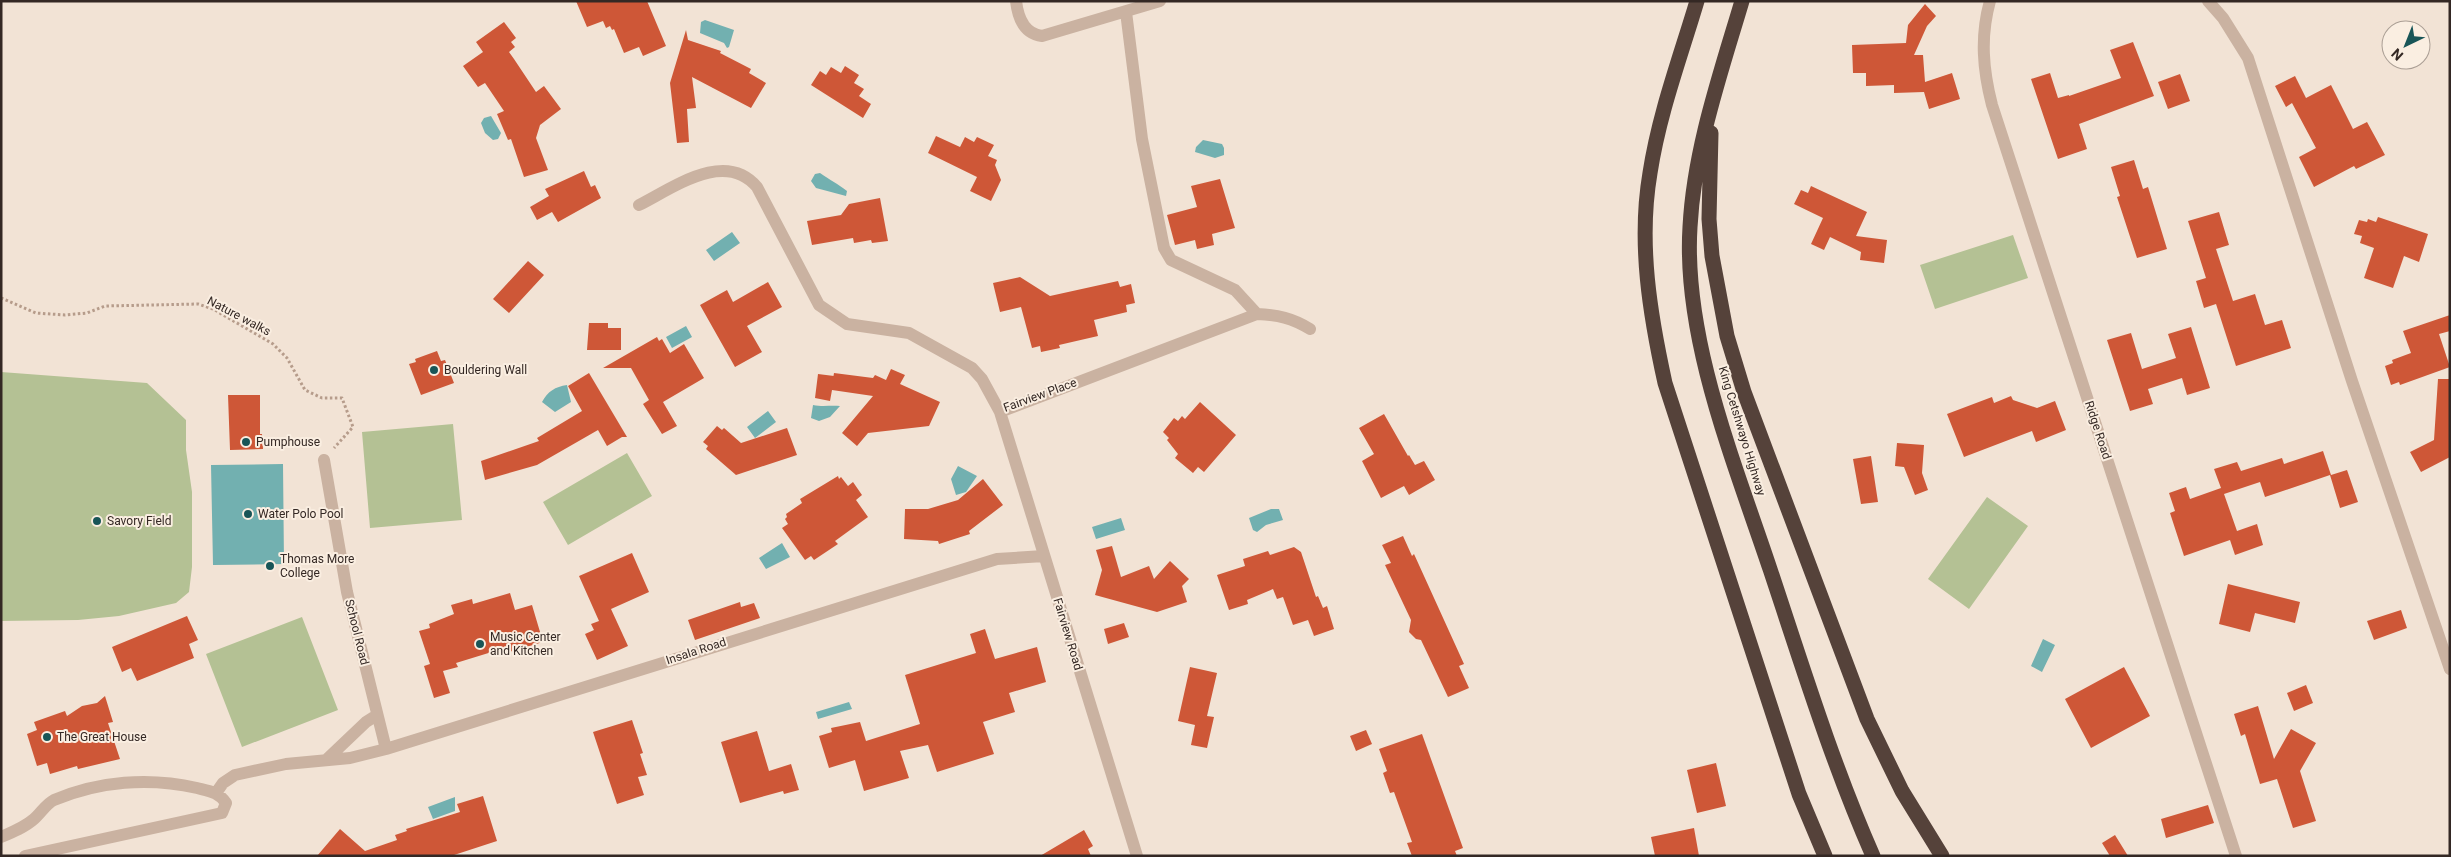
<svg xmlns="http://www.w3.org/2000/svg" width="2451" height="857" font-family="Roboto,sans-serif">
	<rect width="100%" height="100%" fill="#f2e3d5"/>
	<path fill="#b4c194" d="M2013 235 2028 278 1935 309 1920 265Z
		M1 372 147 383 186 420V450L192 492V567L189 592 176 603 119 616 78 620 1 621Z
		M453 424 462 520 370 528 362 432Z
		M627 453 652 496 568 545 543 502Z
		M1987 497 2028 526 1969 609 1928 579Z
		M302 617 338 710 242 747 206 654Z"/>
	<path fill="#72b0b0" d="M705 20 734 30 729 47 727 48 724 43 700 33 701 22Z
		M491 116 501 133 498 139 493 140 485 133 481 123 484 118Z
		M1203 140 1222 144 1224 148V155L1215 158 1195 152 1196 147Z
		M820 173C830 180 838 184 847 191L846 196 816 188 811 181 815 174Z
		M732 232 740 243 714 261 706 250Z
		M686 326 692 337 672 348 666 337Z
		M567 385 571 402 555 412 542 402C548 391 555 387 567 385Z
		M813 405C823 407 831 405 840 406L830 417 819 421 811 418Z
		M768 411 776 422 755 438 747 427Z
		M283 464 284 564 213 565 211 465Z
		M958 466 977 476 966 492 956 495 951 479Z
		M1271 509H1279L1283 520 1266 525 1257 532 1253 530 1249 518Z
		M1121 518 1125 530 1096 539 1092 527Z
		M782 543 790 557 766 569 759 558Z
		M2043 639 2055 645 2042 672 2031 666Z
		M849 702 852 709 818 719 816 712Z
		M455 797V811L433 819 428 807Z"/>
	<path fill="#ce5737" d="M576 1H647L666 46 643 56 639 47 624 53 614 29 612 30 610 26 606 28 603 21 587 27Z
		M1925 4 1936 16 1927 26 1914 55H1923L1925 82 1952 73 1960 99 1929 109 1924 92 1894 93V85L1866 86V73H1853L1852 45 1906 43 1908 25Z
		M504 22 516 38 511 42 515 47 509 52 514 59 536 92 544 86 561 109 540 125 536 138 548 170 524 177 511 139 508 140 497 114 504 111 485 83 478 87 463 66 483 52 476 42Z
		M686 30 688 40 721 51 720 53 751 69 749 73 766 83 751 108 692 77 696 108 687 109 689 142 677 143 670 83Z
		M2133 42 2154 96 2079 124 2087 149 2058 159 2031 79 2050 73 2058 98 2069 95V96L2121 78 2110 50Z
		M845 66 859 75 854 83 864 89 859 96 871 104 863 118 811 85 820 71 826 75 831 67 841 73Z
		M2180 74 2190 101 2168 109 2158 82Z
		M2295 76 2306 98 2331 85 2353 129 2367 122 2385 155 2356 169 2354 166 2314 187 2299 157 2316 148 2292 103 2286 107 2275 86Z
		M936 136 960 147 965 137 974 142 977 137 994 145 988 156 997 160 995 165 1001 180 991 201 970 191 977 177 928 153Z
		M2134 160 2143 189 2148 187 2167 249 2137 258 2117 197 2120 196 2111 167Z
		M584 171 591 187 595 185 601 198 558 222 552 212 537 220 530 207 549 196 545 189Z
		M1220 179 1235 228 1212 234 1214 245 1197 249 1195 240 1175 245 1167 215 1197 207 1191 186Z
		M1811 186 1867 212 1856 236 1887 240 1884 263 1860 260 1861 252 1830 237 1824 250 1811 244 1823 218 1794 204 1801 190 1808 193Z
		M880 198 888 241 872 243 871 240 854 243 853 238 812 245 807 221 841 215 849 204Z
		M2219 212 2229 245 2216 249 2233 301 2255 294 2265 325 2282 320 2291 348 2236 366 2216 304 2204 308 2196 281 2206 278 2188 221Z
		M2378 217 2428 234 2419 262 2404 256 2393 288 2364 278 2374 248 2360 243 2362 236 2354 234 2359 220 2367 222 2368 219 2376 222Z
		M528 261 544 275 509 313 493 299Z
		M1020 277 1050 296 1118 281 1120 287 1131 284 1135 303 1126 305 1127 312 1094 320 1098 336 1059 345 1060 348 1041 352 1040 346 1032 348 1021 307 1000 312 993 283Z
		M768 282 782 307 747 326 762 352 735 367 700 305 727 290 733 302Z
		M2450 315V331L2439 334 2450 367 2400 385 2399 382 2391 385 2385 366 2393 363 2392 360 2411 353 2403 331Z
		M589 323H608V328H621V350H587Z
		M2191 327 2210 388 2187 395 2182 378 2148 389 2153 404 2130 411 2107 340 2131 333 2142 369 2176 358 2168 334Z
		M657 337 659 341 662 339 670 353 684 344 704 378 663 402 677 426 662 434 643 404 649 400 631 368H603Z
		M437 351 441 361 445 360 454 383 421 395 409 364 416 362 415 359Z
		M891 369 905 375 900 384 940 402 929 426 868 433 857 446 842 433 873 396 832 390 830 401 815 398 818 374 834 376 832 385 834 373 873 378 875 375 886 380Z
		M589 373 627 437H622L607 446 598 430 537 465 485 480 481 461 539 441 537 438 582 411 568 386Z
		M2438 379H2450V457L2421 472 2410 452 2434 440Z
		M228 395H260V434H262L263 449 230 450Z
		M2011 396 2013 400 2037 408 2055 401 2066 430 2036 442 2032 431 1964 457 1947 414 1992 397 1994 403Z
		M1200 402 1236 435 1204 472 1198 467 1193 473 1175 458 1178 454 1167 440 1169 438 1163 432 1174 418 1178 421 1182 416 1185 419Z
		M1384 414 1408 456 1409 455 1415 465 1424 461 1435 480 1409 495 1404 486 1381 498 1362 461 1374 454 1359 428Z
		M717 426 722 430 724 428 741 443 787 428 797 455 736 475 706 449 708 446 703 442Z
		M1897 443 1924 445 1922 473 1928 490 1915 495 1904 467 1895 466Z
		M2323 451 2331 475 2347 470 2358 502 2340 508 2330 475 2265 497 2260 482 2224 494 2237 531 2257 524 2263 545 2235 555 2230 540 2184 556 2170 513 2175 511 2169 493 2186 487 2190 499 2221 488 2214 469 2237 462 2241 471 2282 458 2284 464Z
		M1871 456 1878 502 1861 504 1853 459Z
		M838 476 839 479 841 477 848 486 853 482 862 495 856 500 868 517 835 541 838 544 814 560 811 556 805 560 782 528 788 524 785 519 787 517 786 514 802 503 800 499Z
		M983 479 1003 505 969 531 970 534 939 544 938 541 904 539 905 509H928L958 500Z
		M1403 536 1412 556 1414 554 1464 664 1459 666 1469 688 1448 697 1421 640 1416 639 1409 632 1411 620 1385 565 1391 563 1382 545Z
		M1112 546 1121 577 1149 566 1154 579 1170 561 1189 579 1182 586 1187 602 1157 612 1095 595 1102 570 1096 550Z
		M1294 547 1301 552 1316 597 1318 596 1323 608 1327 606 1334 629 1314 636 1308 620 1293 625 1283 597 1277 599 1273 589 1247 600 1248 604 1229 610 1217 575 1245 566 1243 559 1268 551 1270 555Z
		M632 553 649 592 611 609 628 646 597 660 585 634 594 630 591 624 599 621 579 576Z
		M2228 584 2300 602 2295 623 2255 613 2250 632 2219 624Z
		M510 593 515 610 532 605 543 642 509 652 508 647 456 663 458 667 443 671 450 693 434 698 424 666 430 664 419 631 430 628 429 624 454 614 451 605 472 599 473 604Z
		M740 602 741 607 754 603 760 618 695 640 688 620Z
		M2401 610 2407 628 2374 640 2367 621Z
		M187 616 198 640 189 644 194 658 137 681 131 668 122 672 112 647Z
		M1124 623 1129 637 1108 644 1104 629Z
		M985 629 995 659 1037 647 1046 682 1009 693 1015 712 983 722 994 754 937 772 928 745 900 751 909 778 864 791 855 760 829 768 819 736 832 732 831 728 860 722 866 741 920 724 905 675 976 653 970 634Z
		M1190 667 1217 673 1207 716 1214 717 1207 748 1191 745 1195 725 1178 721Z
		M2124 667 2150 716 2091 748 2065 699Z
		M2306 685 2313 703 2294 711 2287 693Z
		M105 696 113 722 108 723 120 759 78 769 77 766 50 774 47 763 37 766 27 734 37 730 34 722 65 711 67 716 82 706 97 703Z
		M2258 706 2274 759 2291 729 2316 743 2300 771 2316 821 2293 828 2277 779 2260 784 2245 734 2241 736 2234 714Z
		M632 720 643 753 640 754 647 775 638 777 644 795 617 804 593 732Z
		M1366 730 1372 744 1356 751 1350 736Z
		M757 731 769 771 791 764 799 790 784 794 783 791 740 803 721 742Z
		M1422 734 1463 848 1455 851 1457 856H1412L1407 843 1412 842 1394 792 1390 793 1383 773 1387 771 1379 749Z
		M1716 763 1726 806 1697 813 1687 770Z
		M483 796 497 841 451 856H317L340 829 365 851 397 840 395 835 407 831 406 829 460 812 457 804Z
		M2208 805 2214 823 2166 838 2161 819Z
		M1694 828 1699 856H1655L1651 837Z
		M1084 830 1093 846 1088 849 1091 856H1040Z
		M2115 835 2128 856H2110L2102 843Z"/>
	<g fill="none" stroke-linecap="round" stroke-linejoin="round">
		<path stroke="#b69c8b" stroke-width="3" stroke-dasharray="2.5 2.5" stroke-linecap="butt" d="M1 298 36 313 65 315 87 313 105 306 198 304 213 309 273 344 287 358 305 390 322 398H342L353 427 334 448"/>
		<path stroke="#cab2a1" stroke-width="12" d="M1016 1C1018 18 1024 34 1042 36L1160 1
			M1990 1C1980 37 1983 70 1992 105L2236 856
			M2208 1 2223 18 2248 58 2352 381 2450 669
			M1126 12 1142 139 1164 248 1171 260 1235 290 1257 314
			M639 205C673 188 725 149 757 187L819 305 847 324 909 333 972 368 982 379 1000 412 1257 314C1278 315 1292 318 1310 329
			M1000 412 1137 856
			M324 460 347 592 386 749
			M326 760 366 722 377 715
			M216 793 223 783 235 775 286 764 350 758 386 749 997 559 1044 556
			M1 837C13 832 25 827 34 819 41 813 46 804 54 800 99 781 149 777 197 788 209 791 219 792 226 803L222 813 25 856"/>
		<path stroke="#55423a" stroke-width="15" d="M1697 1C1680 58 1659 114 1650 173 1638 243 1650 315 1665 383L1799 794 1825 856
			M1742 1C1720 75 1694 150 1690 227 1683 339 1735 464 1770 569 1802 665 1832 763 1873 856
			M1711 133 1709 219 1712 256 1727 336 1744 392 1867 719 1902 791 1942 856"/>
	</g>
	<g fill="#185557" stroke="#faeee1" stroke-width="2">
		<circle cx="434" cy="370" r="5"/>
		<circle cx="246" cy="442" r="5"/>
		<circle cx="248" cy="514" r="5"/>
		<circle cx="97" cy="521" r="5"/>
		<circle cx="270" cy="566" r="5"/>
		<circle cx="480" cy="644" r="5"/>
		<circle cx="47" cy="737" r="5"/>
	</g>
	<g text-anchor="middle" stroke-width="4" stroke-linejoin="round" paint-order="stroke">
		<g font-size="12" fill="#342824" stroke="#faeee1">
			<text transform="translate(239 316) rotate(28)" y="4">Nature walks</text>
			<text transform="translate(1040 395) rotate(-20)" y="4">Fairview Place</text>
			<text transform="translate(2098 430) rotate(72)" y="4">Ridge Road</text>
			<text transform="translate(1742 431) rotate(73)" y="4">King Cetshwayo Highway</text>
			<text transform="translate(357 632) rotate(76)" y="4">School Road</text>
			<text transform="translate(1068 634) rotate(73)" y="4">Fairview Road</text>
			<text transform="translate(696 651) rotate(-18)" y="4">Insala Road</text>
		</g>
		<g font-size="12" fill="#342824" stroke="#faeee1" text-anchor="start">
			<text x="444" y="374">Bouldering Wall</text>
			<text x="256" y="446">Pumphouse</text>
			<text x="258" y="518">Water Polo Pool</text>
			<text x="107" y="525">Savory Field</text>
			<text x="280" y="563">Thomas More<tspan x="280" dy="14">College</tspan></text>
			<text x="490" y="641">Music Center<tspan x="490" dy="14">and Kitchen</tspan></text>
			<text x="57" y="741">The Great House</text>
		</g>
	</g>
	<rect width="2451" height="857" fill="none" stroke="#342824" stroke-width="5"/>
	<g transform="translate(2406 45) rotate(223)"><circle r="24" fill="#faeee1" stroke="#ab9f95"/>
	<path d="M0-4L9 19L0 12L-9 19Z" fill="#185557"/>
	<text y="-8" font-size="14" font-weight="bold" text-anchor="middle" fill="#342824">N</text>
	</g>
</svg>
